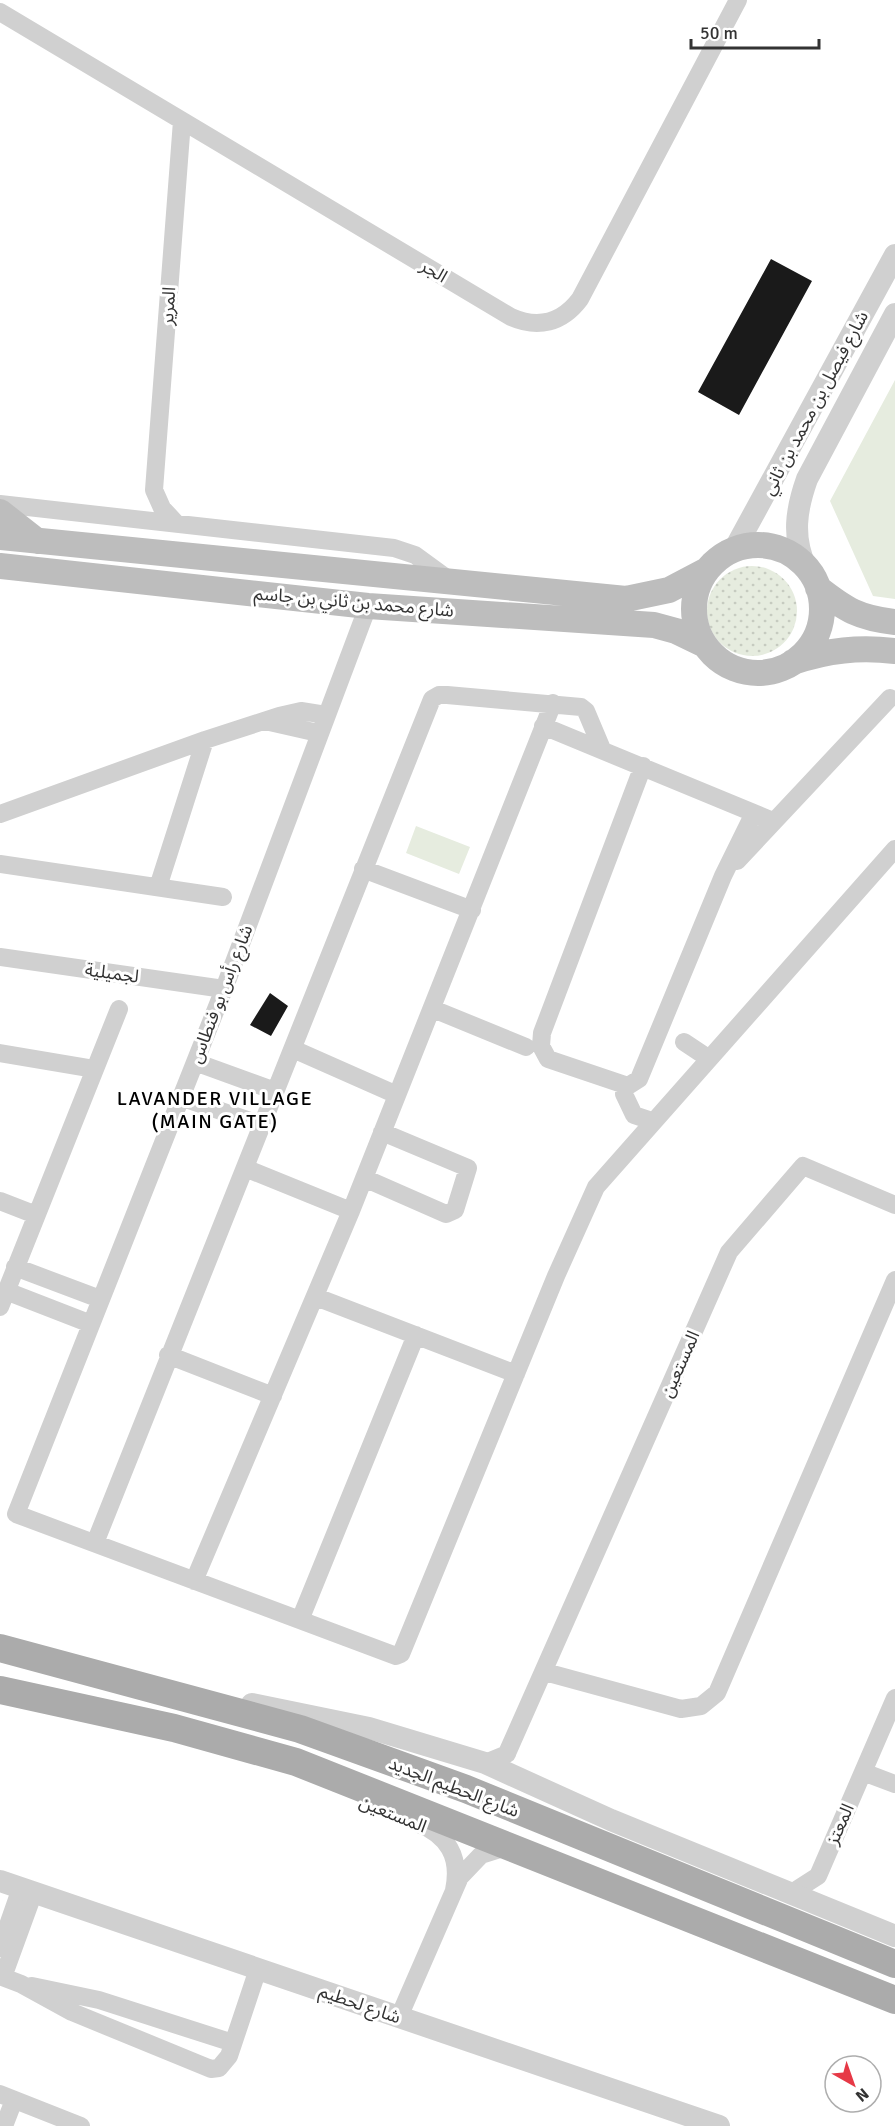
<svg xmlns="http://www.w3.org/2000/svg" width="895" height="2126" font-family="Signika,'Noto Sans Arabic',sans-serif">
	<defs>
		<pattern id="grass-dots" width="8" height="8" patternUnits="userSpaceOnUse" patternTransform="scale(1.5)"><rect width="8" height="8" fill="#e6ecdf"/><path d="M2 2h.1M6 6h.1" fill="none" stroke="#c6cbc0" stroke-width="1.8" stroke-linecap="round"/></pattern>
	</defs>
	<rect width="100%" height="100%" fill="#fff"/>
	<path fill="url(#grass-dots)" d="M707 611a45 45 0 1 1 90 0a45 45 0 1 1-90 0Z"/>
	<path fill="#e6ecdf" d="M895 380V599L873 596 830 501Z
		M416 826 470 847 459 874 406 853Z"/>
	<path fill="#1a1a1a" d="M771 259 812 281 739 415 698 392Z
		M270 993 288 1006 271 1036 250 1025Z"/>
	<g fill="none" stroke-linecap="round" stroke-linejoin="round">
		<path stroke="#d0d0d0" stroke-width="18" d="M0 12 511 317C538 329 562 323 580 299L738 0
			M0 504 394 548 415 555 452 582
			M175 522 162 508 154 490 182 121
			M368 606 224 989 16 1514 396 1656 401 1654 556 1276 596 1187 895 849
			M265 721 318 733
			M543 726 773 821
			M643 766 542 1033 541 1046 548 1059 628 1086 639 1079 723 876 754 813
			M0 814 205 740 279 716 301 711 326 715
			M737 861 890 698
			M0 864 223 897
			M363 869 472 910
			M158 887 205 740
			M0 957 224 989
			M433 1009 526 1047
			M684 1042 708 1058
			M293 1049 397 1095
			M0 1053 95 1069
			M195 1062 275 1091
			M625 1085 624 1094 634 1115 652 1121
			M180 1097 262 1125
			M245 1168 351 1211
			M364 1178 446 1214 455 1210 468 1168 382 1132
			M0 1201 36 1215
			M15 1267 100 1299
			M6 1291 91 1324
			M316 1297 516 1374
			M0 1307 119 1009
			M168 1355 273 1396
			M95 1543 432 699 439 695H447L581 707 586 711 602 749
			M194 1581 351 1211 553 703
			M300 1620 416 1335
			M545 1672 681 1709 701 1706 717 1693 895 1280
			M485 1763 507 1754 508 1751 729 1252 803 1166 895 1205
			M863 1772 895 1784
			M417 1823C448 1835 461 1857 454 1890
			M790 1894 818 1876 895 1698
			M0 1948 21 1888
			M0 1976 21 1984 72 2012 211 2069 219 2068 229 2056 258 1969
			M3 1977 34 1892
			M32 1986 99 2000 233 2043
			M399 2017 460 1877 481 1855 509 1846
			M0 2094 81 2126
			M4 2126 14 2100"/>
		<path stroke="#d0d0d0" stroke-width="22" d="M734 550 895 255
			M806 568C792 537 796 510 807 479L895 314
			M252 1704 369 1728 485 1763 611 1820 895 1936
			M0 1881 719 2126"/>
		<path stroke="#bdbdbd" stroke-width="26" d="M0 512 37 541
			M0 537 626 599 669 590 707 570
			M694 609a64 64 0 1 1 128 0a64 64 0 1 1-128 0Z
			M0 566 368 606 654 625 676 631 705 645
			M818 588C846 610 859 618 895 622
			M793 662C828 650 859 647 895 651"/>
		<path stroke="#ababab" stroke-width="28" d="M0 1648 300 1729 466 1789 895 1964
			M0 1690 174 1728 296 1762 895 2000"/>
	</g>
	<g text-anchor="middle" stroke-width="6" stroke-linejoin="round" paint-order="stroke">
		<g font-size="18" fill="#333" stroke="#fff">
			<text transform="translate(434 271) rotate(31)" y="6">الجر</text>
			<text transform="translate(168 306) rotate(-86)" y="6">المرير</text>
			<text transform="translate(815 403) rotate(-62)" y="6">شارع فيصل بن محمد بن ثاني</text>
			<text transform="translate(354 602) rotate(5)" y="6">شارع محمد بن ثاني بن جاسم</text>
			<text transform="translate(112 973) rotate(8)" y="6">لجميلية</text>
			<text transform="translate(221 994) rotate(-69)" y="6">شارع رأس بو فنطاس</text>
			<text transform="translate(680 1364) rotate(-66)" y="6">المستعين</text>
			<text transform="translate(454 1787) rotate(21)" y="6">شارع الحطيم الجديد</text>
			<text transform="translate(393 1814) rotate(22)" y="6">المستعين</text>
			<text transform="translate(840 1824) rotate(-66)" y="6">المعتز</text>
			<text transform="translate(360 2004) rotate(19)" y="6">شارع لحطيم</text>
		</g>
		<g font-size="20" letter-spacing="1.5" fill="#000" stroke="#fff">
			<text x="215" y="1105">LAVANDER VILLAGE<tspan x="215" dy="23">(MAIN GATE)</tspan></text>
		</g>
	</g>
	<g transform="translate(853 2084) rotate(140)"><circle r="28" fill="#ffffff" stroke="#adadad" stroke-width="1.5"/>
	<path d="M0-4.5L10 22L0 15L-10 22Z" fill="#e63946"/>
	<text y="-9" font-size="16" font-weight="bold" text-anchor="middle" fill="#333333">N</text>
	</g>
	<path d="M691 39v9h128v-9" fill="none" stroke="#333333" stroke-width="3"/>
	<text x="700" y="39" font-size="18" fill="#333333" stroke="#ffffff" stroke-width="4.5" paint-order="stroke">50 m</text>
</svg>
